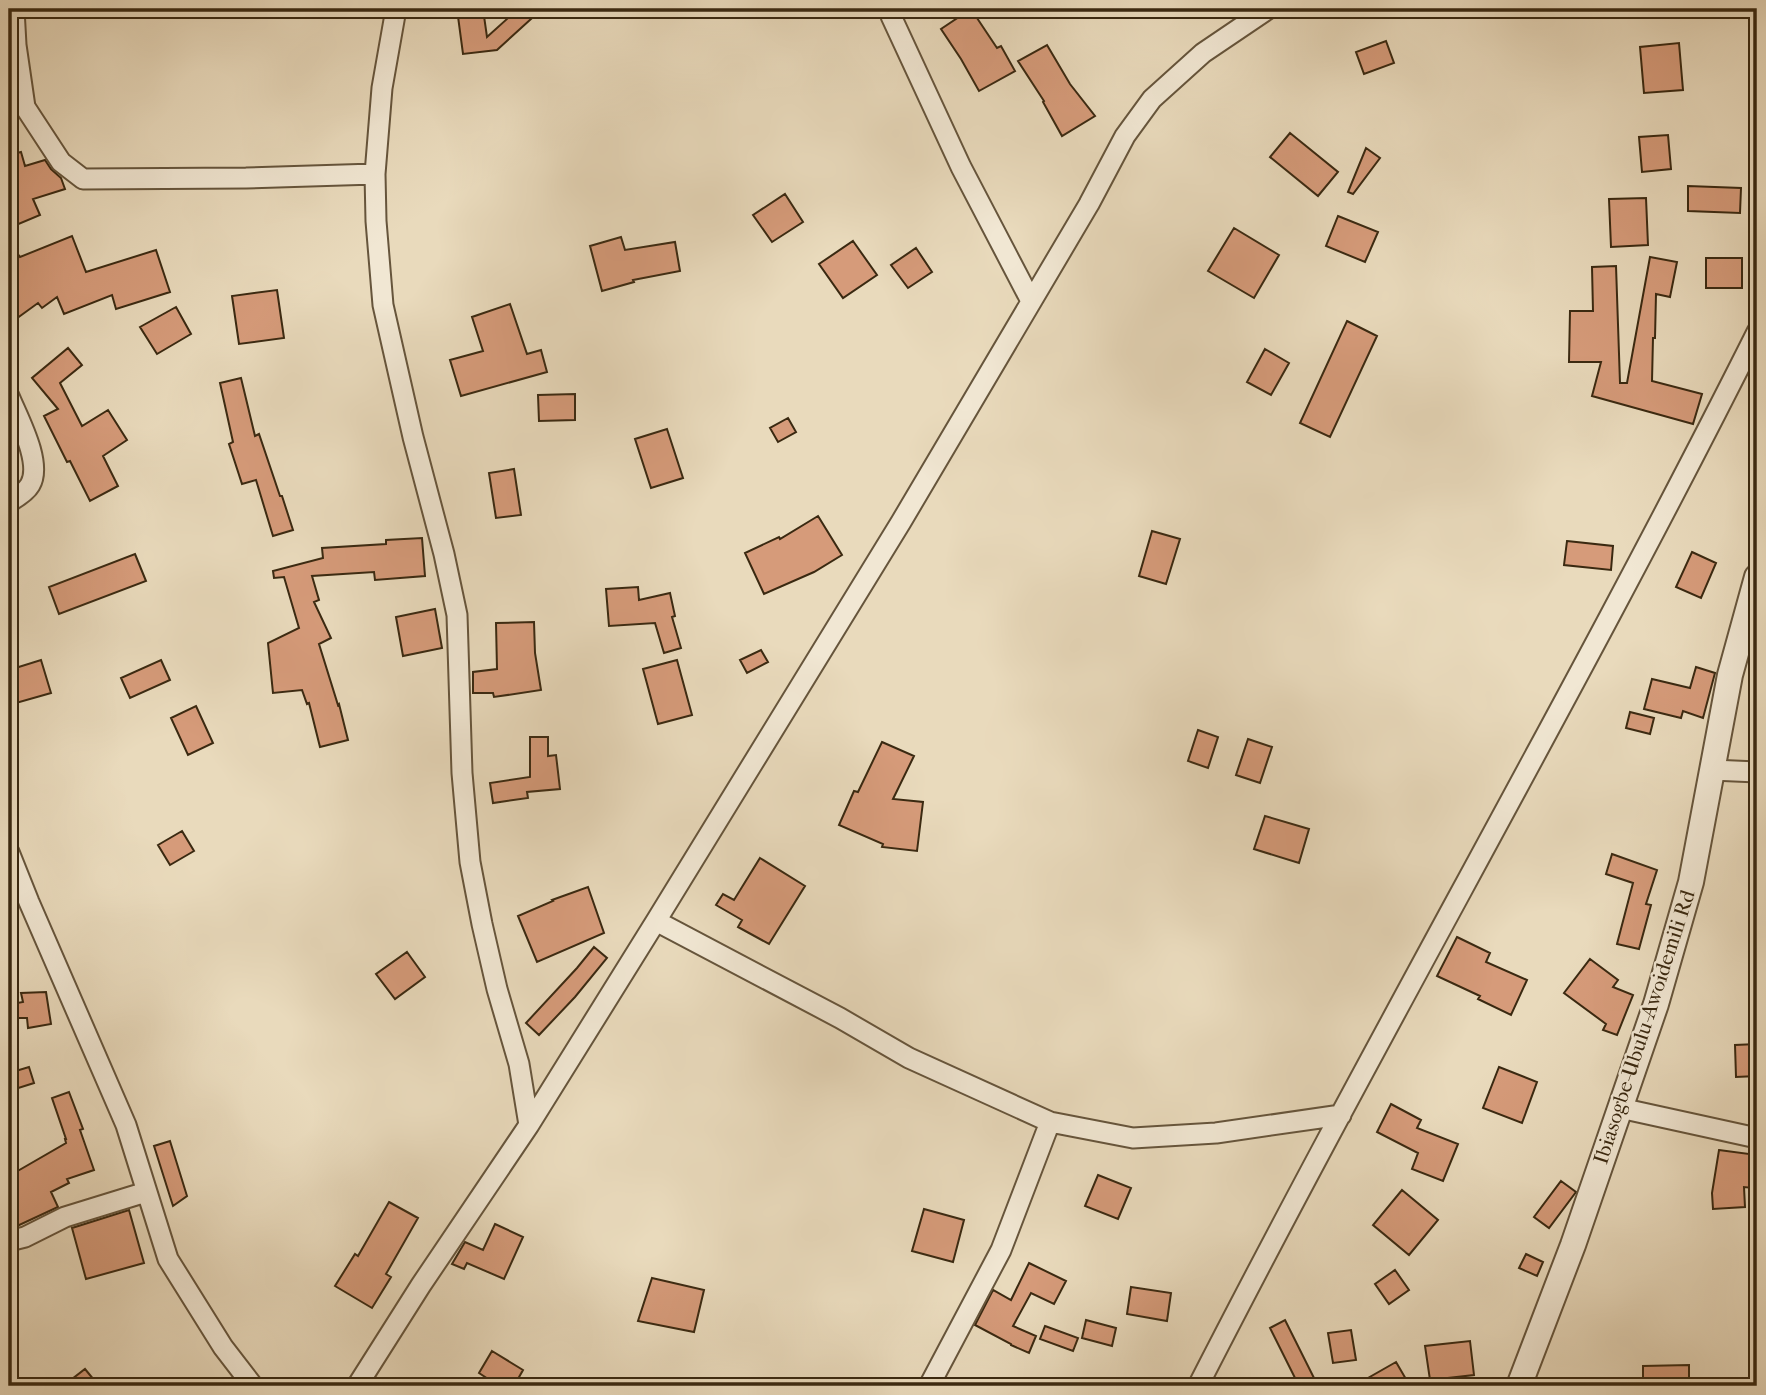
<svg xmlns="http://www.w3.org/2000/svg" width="1766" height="1395" font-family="'IM FELL French Canon',serif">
	<rect width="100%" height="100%" fill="#e9dabc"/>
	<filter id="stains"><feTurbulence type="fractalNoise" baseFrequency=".00286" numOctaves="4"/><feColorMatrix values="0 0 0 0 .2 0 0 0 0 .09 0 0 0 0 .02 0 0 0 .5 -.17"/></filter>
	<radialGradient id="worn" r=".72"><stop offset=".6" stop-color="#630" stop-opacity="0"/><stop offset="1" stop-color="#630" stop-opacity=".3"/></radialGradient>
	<path fill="#d69b7a" stroke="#3a2911" stroke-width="2" d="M457 9H483L487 37 518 9H542L497 50 463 54Z
		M971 9 997 48 1001 46 1015 71 979 91 961 59 941 29Z
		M1386 41 1394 63 1364 74 1356 52Z
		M1679 43 1683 90 1644 93 1640 47Z
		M1047 45 1070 84 1095 116 1062 136 1043 102 1044 101 1018 61Z
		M1290 133 1338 172 1318 196 1270 157Z
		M1668 135 1671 169 1642 172 1639 137Z
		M1366 148 1380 158 1353 194 1348 192Z
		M21 152 25 166 45 160 51 169 61 178 65 189 33 199 40 215 9 228V155Z
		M1688 186 1741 188 1740 213 1688 211Z
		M785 194 803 222 772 242 753 215Z
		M1646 198 1648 245 1611 247 1609 199Z
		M1338 216 1378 232 1365 262 1326 246Z
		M1234 228 1279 255 1254 298 1208 271Z
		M72 236 86 272 156 250 170 292 116 309 112 295 64 314 57 297 42 308 38 303 9 324V242L20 257Z
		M621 237 625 250 675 242 680 271 633 280 634 282 602 291 590 246Z
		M853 241 877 275 843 298 819 264Z
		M916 248 932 272 908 288 891 265Z
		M1650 257 1677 262 1670 297 1656 294 1655 338H1653L1652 381 1702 394 1693 424 1592 396 1601 362H1569L1570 311H1593L1592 267 1616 266 1620 383H1627Z
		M1706 258H1742V288H1706Z
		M277 290 284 338 239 344 232 296Z
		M510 304 527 354 541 350 547 372 461 396 450 360 483 351 472 317Z
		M176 307 191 334 157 354 140 327Z
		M1347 321 1377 336 1330 437 1300 423Z
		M68 348 82 365 60 383 82 426 108 410 127 440 103 456 118 486 90 501 70 461 67 462 44 416 58 409 32 378Z
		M1265 349 1289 363 1271 395 1247 382Z
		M241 378 255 436 259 434 280 496H282L293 530 273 536 256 480 242 484 229 444 233 442 220 383Z
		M575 394V420L539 421 538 395Z
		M788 418 796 432 778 442 770 428Z
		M667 429 683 478 651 488 635 439Z
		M514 469 521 515 496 518 489 473Z
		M818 516 842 555 814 572 764 594 745 553 779 537 780 539Z
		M1152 531 1180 539 1166 584 1139 576Z
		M422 538 425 576 375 580 374 572 312 576 319 600 314 602 331 638 319 644 338 705 339 704 348 740 320 747 309 703 307 704 302 690 273 693 268 643 299 628 284 577 274 578 273 571 323 558 322 548 386 544V540Z
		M1567 541 1613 546 1611 570 1564 565Z
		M1692 552 1716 563 1701 598 1676 587Z
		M135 554 146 581 59 614 49 587Z
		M638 587 639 600 670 593 675 616 672 617 681 648 664 653 655 623 609 626 606 589Z
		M435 609 442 648 403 656 396 617Z
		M534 622 535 653 541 690 494 697 493 693H473V672L497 669 496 623Z
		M761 650 768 662 747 673 740 660Z
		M41 660 51 693 9 705V670Z
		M161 660 170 680 130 698 121 678Z
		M677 660 692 715 658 724 643 669Z
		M1696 667 1715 673 1703 718 1683 711 1681 718 1644 709 1652 679 1690 688Z
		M196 706 213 743 188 755 171 718Z
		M1630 712 1654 718 1650 734 1626 728Z
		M1198 730 1218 737 1208 768 1188 761Z
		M530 737H548V756L556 755 560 789 527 792 528 798 493 803 490 783 530 777Z
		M1248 739 1272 747 1260 783 1236 775Z
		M882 742 914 756 893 799 923 802 917 851 882 847 883 844 839 825 854 791 858 792Z
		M1265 816 1309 829 1299 863 1254 849Z
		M182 831 194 851 170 865 158 845Z
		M1612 854 1657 870 1646 904 1651 905 1639 949 1617 944 1633 883 1606 874Z
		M760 858 805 886 769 944 738 927 742 920 716 905 723 894 734 900Z
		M588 887 604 933 537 962 518 916 553 901 552 900Z
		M1457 937 1490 953 1486 962 1527 980 1511 1015 1478 999 1480 996 1437 976Z
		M594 947 607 958 575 997 539 1035 526 1023 577 968Z
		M407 952 425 977 395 999 376 974Z
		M1590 959 1618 980 1613 987 1633 995 1617 1035 1603 1030 1606 1024 1564 993Z
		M46 992 51 1024 28 1028 27 1018H18L17 1003 23 1002 21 993Z
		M1757 1044V1076L1736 1077 1735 1045Z
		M29 1067 34 1083 9 1091V1073Z
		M1499 1067 1537 1082 1522 1123 1483 1108Z
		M69 1092 83 1129 80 1130 94 1170 67 1179 69 1183 51 1192 58 1207 15 1227 9 1220V1176L66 1143 65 1139H66L52 1098Z
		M1391 1104 1421 1120 1417 1128 1458 1144 1443 1181 1412 1169 1418 1153 1377 1132Z
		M170 1141 187 1196 173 1206 154 1146Z
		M1719 1150 1757 1155 1753 1188 1744 1187 1745 1207 1713 1209 1712 1193Z
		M1098 1175 1131 1188 1118 1219 1085 1206Z
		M1561 1181 1576 1192 1549 1228 1534 1217Z
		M1402 1190 1438 1220 1409 1255 1373 1225Z
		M389 1202 418 1218 386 1274 391 1277 372 1308 335 1286 355 1254 358 1256Z
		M924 1209 964 1220 953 1262 912 1251Z
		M129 1210 144 1263 86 1279 72 1228Z
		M495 1224 523 1237 504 1279 467 1263 464 1269 452 1264 465 1242 483 1250Z
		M1526 1254 1543 1262 1537 1276 1519 1268Z
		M1029 1263 1066 1281 1054 1304 1031 1293 1013 1326 1036 1336 1029 1353 1011 1345V1344L975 1325 993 1290 1011 1300Z
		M1395 1270 1409 1290 1389 1304 1375 1284Z
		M652 1278 704 1290 694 1332 638 1321Z
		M1131 1287 1171 1293 1167 1321 1127 1314Z
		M1086 1320 1116 1328 1112 1346 1082 1338Z
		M1285 1320 1318 1386H1299L1270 1328Z
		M1045 1326 1078 1338 1073 1351 1040 1339Z
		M1351 1330 1356 1360 1333 1363 1328 1333Z
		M1470 1341 1474 1375 1430 1380 1425 1346Z
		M492 1351 523 1370 514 1386H499L479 1373Z
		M1396 1362 1410 1386H1354Z
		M1689 1365V1386H1643V1366Z
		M85 1369 99 1386H63Z"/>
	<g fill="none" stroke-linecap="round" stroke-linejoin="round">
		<g stroke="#66553c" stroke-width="23">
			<path id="minor" d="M14 9 16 45 25 107 61 162 83 179 246 178 375 174
				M396 9 382 88 375 174 376 221 383 305 413 437 444 554 457 615 462 773 470 862 482 924 497 989 519 1064 529 1125
				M891 16 961 167 1031 301
				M9 396C18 418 43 463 30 485 26 492 16 498 9 502
				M1712 770 1757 772
				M9 852 29 902 126 1125 168 1259 223 1347 253 1386
				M656 921 840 1018 909 1058 1050 1122 1133 1138 1216 1133 1341 1115
				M1620 1108 1757 1138
				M9 1241 25 1237 65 1217 146 1192
				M357 1386 421 1285 529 1125 656 921 901 522 1089 204 1125 136 1152 99 1203 53 1268 9
				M929 1386 1001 1250 1050 1122
				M1198 1386C1379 1032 1579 687 1757 332"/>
		</g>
		<g stroke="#66553c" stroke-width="28">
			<path id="tertiary" d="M1519 1386 1573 1245 1656 1004 1691 882 1730 675 1757 577"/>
		</g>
		<use href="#minor" stroke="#f1e7d3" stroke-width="19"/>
		<use href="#tertiary" stroke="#f1e7d3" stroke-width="24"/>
	</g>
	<g text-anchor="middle" stroke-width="5" stroke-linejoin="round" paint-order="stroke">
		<g font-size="21" fill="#3a2911" stroke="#f1e7d3">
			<text transform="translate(1644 1027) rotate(-72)" y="7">Ibiasogbe-Ubulu-Awoidemili Rd</text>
		</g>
	</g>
	<rect width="1766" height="1395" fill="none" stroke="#e9dabc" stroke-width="35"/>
	<rect x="10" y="10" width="1745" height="1374" fill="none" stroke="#3a2911" stroke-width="3.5"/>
	<rect x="18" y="18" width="1731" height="1360" fill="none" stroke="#3a2911" stroke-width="2"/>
	<rect width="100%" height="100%" filter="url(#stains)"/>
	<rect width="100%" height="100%" fill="url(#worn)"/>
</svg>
